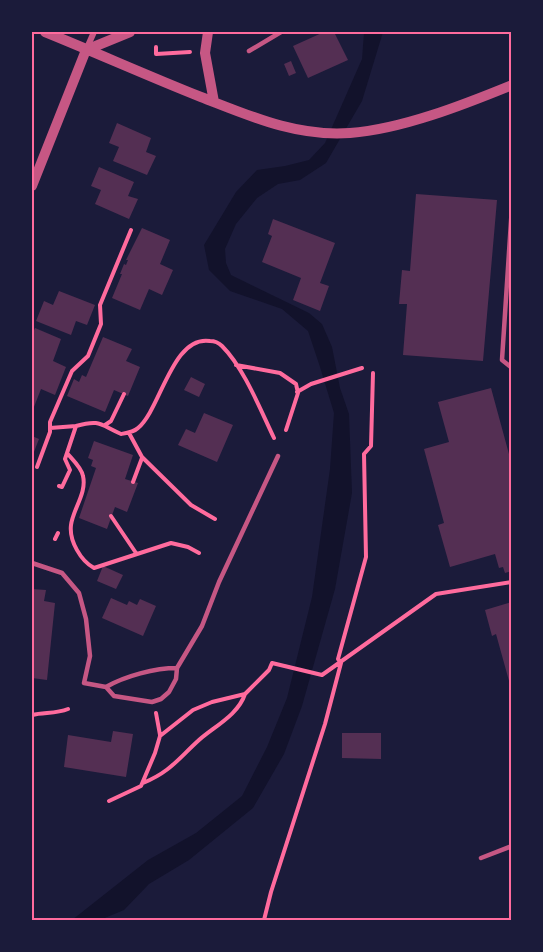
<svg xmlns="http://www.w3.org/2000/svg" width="543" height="952" font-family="'Source Serif 4',serif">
	<rect width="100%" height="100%" fill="#1b1b3a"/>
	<path fill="#12122b" d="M364 32H383L362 101 326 163 300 180 278 184 257 198 236 224 225 249 226 263 231 275 309 313 322 324 332 347 340 388 349 414 352 493 335 589 302 706 284 754 253 808 189 860 149 884 124 910 100 920H72L148 860 196 833 242 796 267 747 287 698 312 597 330 469 334 413 320 367 308 331 282 309 230 291 209 270 204 245 236 192 257 170 285 166 309 160 325 143 362 59Z"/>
	<path fill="#542f53" d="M324 32H334L348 60 308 78 293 46Z
		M291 61 296 73 289 76 284 64Z
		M117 123 151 138 146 152 156 156 147 175 113 161 119 147 109 143Z
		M99 167 134 182 128 196 138 199 129 219 95 204 101 190 91 186Z
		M416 194 497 200 483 361 403 355 407 304H399L402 270 410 271Z
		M273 219 335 243 320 283 329 286 320 311 293 300 301 278 262 262 272 236 268 234Z
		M142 228 170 240 160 264 173 270 162 295 149 289 140 310 112 298 122 274H120L124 264 126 265 128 260H126Z
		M59 291 95 305 87 325 76 321 71 335 36 321 44 301 53 305Z
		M35 328 61 339 53 361 66 367 55 395 41 389 32 412V335Z
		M103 337 132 349 126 361 140 367 128 396 114 390 105 412 67 396 74 379 79 382 82 375 86 377Z
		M191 377 205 384 199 397 184 390Z
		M491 388 512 465V571L505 573 503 567 499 568 495 554 450 567 438 525 444 523 424 449 449 442 438 402Z
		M204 413 233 425 217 462 178 445 186 429 195 433Z
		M32 436 39 439 32 457Z
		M94 441 133 455 125 479 138 483 127 512 115 507 107 529 79 518 96 468 91 466 93 460 88 458Z
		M103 566 123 575 116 589 97 581Z
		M32 589 46 590 44 601 55 603 47 680 32 678Z
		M111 598 127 605 129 601 137 605 140 599 156 606 143 636 102 618Z
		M512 602V688H511L496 634 492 636 485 610Z
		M113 731 133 734 126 777 64 767 68 735 111 742Z
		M342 733H381V759L342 758Z"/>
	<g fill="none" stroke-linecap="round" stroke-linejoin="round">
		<path stroke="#ff6b9d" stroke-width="4" d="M156 47V54L190 52
			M236 365 280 373 296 384 298 393 286 430
			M297 392 311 384 362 368
			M105 425 111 421 124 394
			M50 428 76 426
			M129 433 142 457 191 505 215 519
			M67 453C72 459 82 468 83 476 87 493 73 509 71 525 69 541 81 561 94 568L171 543 188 547 199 553
			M37 467 50 432V422L72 371 88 356 101 324 100 305 131 230
			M133 482 142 458
			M59 486 62 487 70 470 65 459 76 426C101 419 100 425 121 434 127 433 134 432 138 428 161 409 172 335 210 341 214 341 219 343 222 346 244 368 260 409 274 438
			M111 516 136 553
			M55 539 58 533
			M156 713 160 735
			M32 715C44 712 56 714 68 709
			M143 783C170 772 178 759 199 740 215 726 238 715 245 694
			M109 801 141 786 155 753 160 736 193 710 212 702 245 694 269 670 272 663 322 675 436 594 512 582
			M264 920 271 892 325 724 341 663 338 659 366 557 364 454 371 446 373 373"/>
		<path stroke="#c65784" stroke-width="4.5" d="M249 51 281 32
			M512 206 502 360 512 368
			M32 563 62 573 79 593 86 619 90 656 84 683 106 687 114 696 152 702 161 699 169 692 176 679 177 668 202 626 219 582 278 456
			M106 687C125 676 155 668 177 668
			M481 858 512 846"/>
		<path stroke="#c65784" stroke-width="6" d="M86 50 94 32"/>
		<path stroke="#c65784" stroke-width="10" d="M45 32C97 53 148 76 201 97 250 116 296 137 350 133 402 129 463 105 512 85
			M208 32 205 53 214 102
			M86 50 130 32
			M32 186 86 50"/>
	</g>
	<rect width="543" height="952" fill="none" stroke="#1b1b3a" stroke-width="66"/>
	<rect x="33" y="33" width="477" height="886" fill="none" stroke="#ff6b9d" stroke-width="2"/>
</svg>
